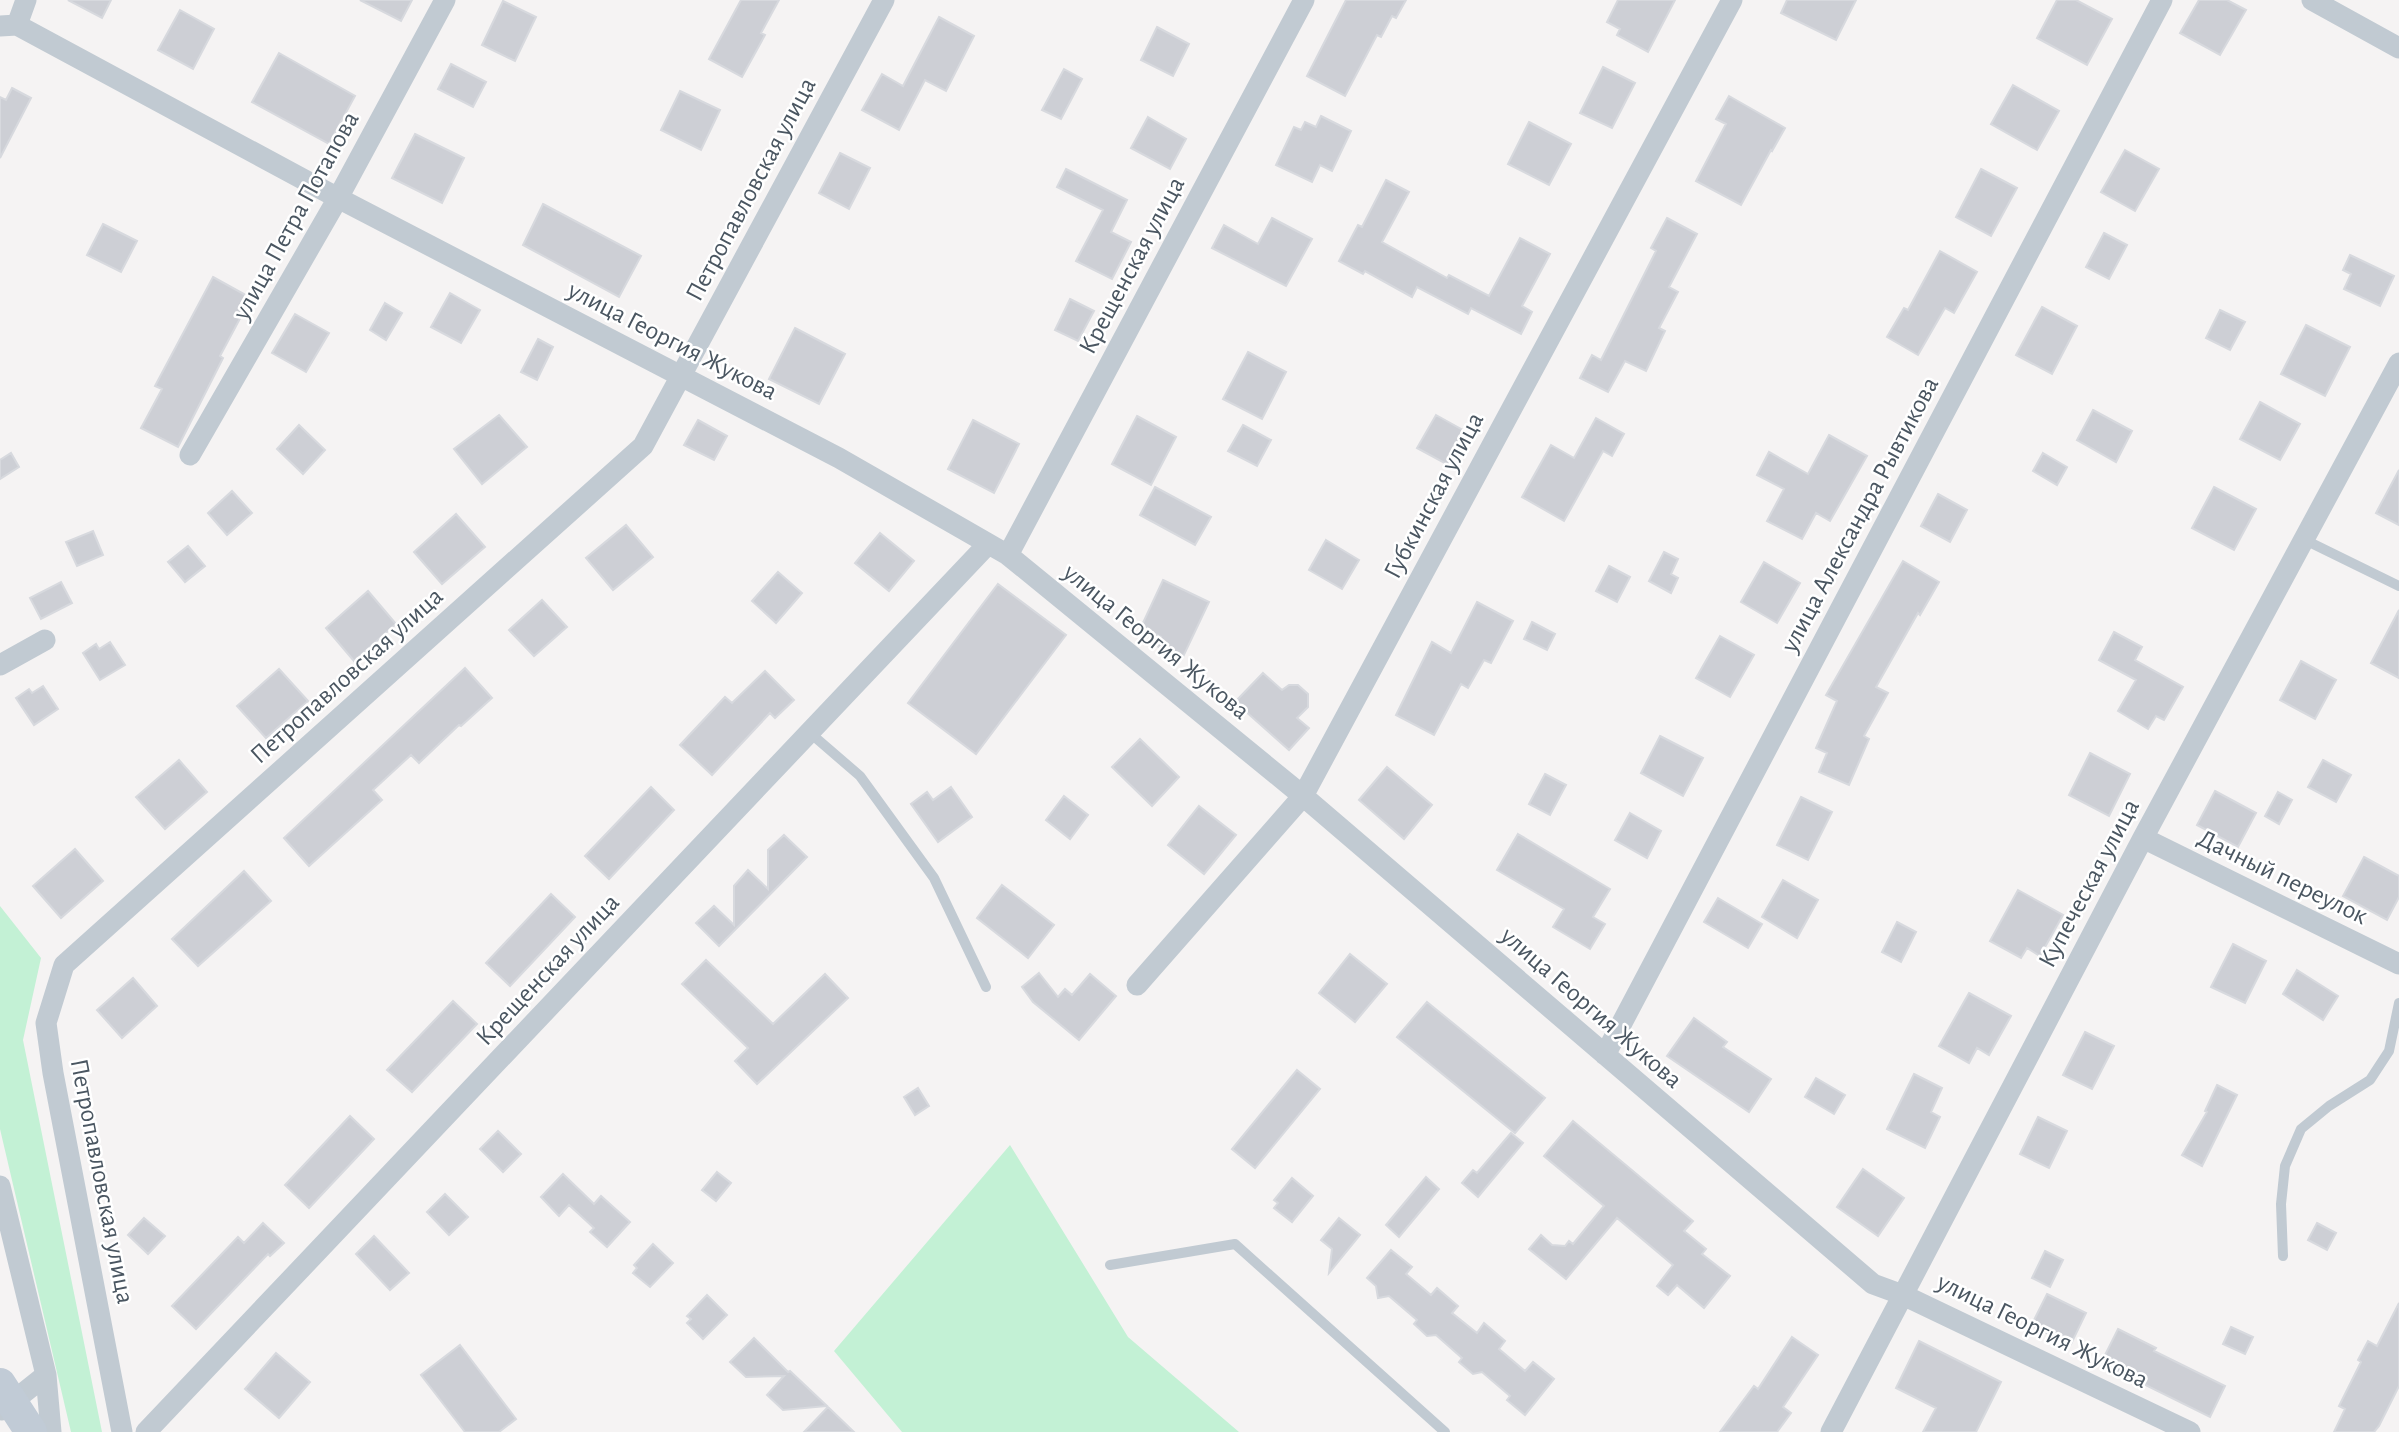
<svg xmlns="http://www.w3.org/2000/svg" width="2399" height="1432" font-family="'Alegreya Sans',sans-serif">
	<rect width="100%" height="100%" fill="#f5f3f3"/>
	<path fill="#c3f1d5" d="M0 906 41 958 23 1040 102 1432H71L0 1129Z
		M1010 1145 1128 1337 1239 1432H902L834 1351Z"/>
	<path fill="#cdcfd5" stroke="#d7d9de" stroke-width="2" d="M68 0H111L102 18Z
		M360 0H412L401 21Z
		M741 0H779L761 33 765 35 742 77 709 59Z
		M1346 0H1406L1396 18 1392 16 1381 37 1377 35 1345 96 1307 76Z
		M1618 0H1675L1648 52 1617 35 1620 29 1607 22Z
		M1787 0H1856L1836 40 1781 13Z
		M2057 0H2076L2112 19 2087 65 2037 38Z
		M2199 0H2227L2246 10 2220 55 2180 33Z
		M503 1 536 17 515 61 482 45Z
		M180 10 214 29 193 69 158 50Z
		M939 17 974 36 946 91 925 80 899 130 862 110 882 74 903 86Z
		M1157 27 1189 44 1173 76 1141 60Z
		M279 53 355 96 329 144 252 102Z
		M451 64 486 82 473 107 438 89Z
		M1603 67 1635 83 1612 128 1580 113Z
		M1064 69 1082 79 1061 119 1042 110Z
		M2013 85 2059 111 2037 150 1991 124Z
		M12 88 31 98 0 158V97L6 100Z
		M680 91 720 110 701 150 661 130Z
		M1729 96 1785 128 1772 151 1771 150 1741 205 1696 181 1726 124 1716 119Z
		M1321 116 1351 131 1332 171 1320 165 1312 182 1276 165 1294 127 1301 130 1305 122 1316 127Z
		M1148 117 1186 139 1170 169 1131 148Z
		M1529 122 1571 144 1549 185 1508 164Z
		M415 134 464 158 442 203 392 178Z
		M2125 150 2159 169 2135 211 2101 192Z
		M840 153 870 168 849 209 819 193Z
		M1066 169 1127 200 1111 232 1131 242 1112 279 1076 261 1103 210 1057 187Z
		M1981 169 2017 188 1991 236 1956 217Z
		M1386 180 1409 192 1382 242 1447 278 1449 275 1489 296 1520 238 1550 254 1522 306 1532 312 1521 334 1471 308 1468 314 1417 287 1412 297 1365 271 1363 274 1339 261 1358 225 1362 227Z
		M543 204 641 256 619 297 523 245Z
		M1272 218 1312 239 1286 286 1212 248 1224 225 1258 244Z
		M1667 218 1697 234 1669 287 1678 292 1659 328 1665 331 1646 371 1625 361 1608 392 1580 378 1592 355 1601 360 1656 251 1651 248Z
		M103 224 137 241 121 272 87 255Z
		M2104 233 2127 245 2109 279 2086 267Z
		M1940 251 1977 272 1954 313 1945 308 1918 355 1887 337 1904 308 1908 310Z
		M2350 255 2394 276 2380 306 2344 289 2351 274 2343 270Z
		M213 277 251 298 220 356 223 358 178 447 141 428 162 389 155 386Z
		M450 293 480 310 461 343 431 327Z
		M1070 299 1094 311 1078 341 1055 330Z
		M385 303 402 313 386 340 370 330Z
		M2042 307 2077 326 2052 374 2016 355Z
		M2220 310 2245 322 2230 350 2206 338Z
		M295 314 329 333 306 372 272 353Z
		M2306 325 2350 347 2325 396 2281 374Z
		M795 328 845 354 819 404 769 379Z
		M538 339 553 347 537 380 521 372Z
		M1248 352 1286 372 1262 419 1223 399Z
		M2260 402 2300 424 2280 460 2240 439Z
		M2093 410 2132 431 2116 462 2077 440Z
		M499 415 527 447 482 484 454 449Z
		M1436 415 1468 433 1450 466 1417 448Z
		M1137 416 1176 437 1151 485 1112 464Z
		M1596 418 1624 434 1612 456 1603 451 1564 521 1522 497 1551 445 1574 458Z
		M698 420 727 436 714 460 684 445Z
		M973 420 1019 444 994 493 948 469Z
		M299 425 325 450 303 474 277 449Z
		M1243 425 1271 440 1257 466 1228 451Z
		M1829 435 1867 456 1830 521 1816 513 1802 539 1767 521 1784 489 1757 475 1769 452 1808 474Z
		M11 453 19 467 0 479V460Z
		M2043 453 2067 467 2057 485 2033 471Z
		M2399 470V525L2376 513Z
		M1155 487 1211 517 1195 545 1140 515Z
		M2214 487 2256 509 2234 550 2192 528Z
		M232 491 252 513 227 535 208 513Z
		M1938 494 1967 510 1950 542 1921 526Z
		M456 514 485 547 442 584 414 552Z
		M626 525 653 557 613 590 586 558Z
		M93 531 103 555 77 566 66 542Z
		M880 533 914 561 889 591 855 563Z
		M1326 540 1359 560 1342 589 1309 570Z
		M188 546 205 566 185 582 168 562Z
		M1664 552 1678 559 1671 574 1678 578 1671 593 1649 581Z
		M1903 561 1939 582 1920 615 1918 613 1876 687 1888 693 1864 736 1869 739 1849 785 1819 772 1827 753 1816 748 1837 701 1826 695Z
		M1764 562 1800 583 1777 623 1741 602Z
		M1609 566 1630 577 1617 602 1596 591Z
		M778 572 802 593 776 623 752 601Z
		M1163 580 1209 602 1182 659 1157 646 1161 637 1141 627Z
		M61 582 72 603 41 619 30 598Z
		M998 584 1066 635 976 754 908 703Z
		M368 591 396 624 354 661 326 628Z
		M542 600 567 627 534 656 509 630Z
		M1477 602 1513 621 1491 663 1484 660 1468 688 1461 684 1434 735 1396 715 1432 642 1451 653Z
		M2399 610V678L2371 663Z
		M1532 622 1555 634 1547 650 1524 639Z
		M2114 632 2142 647 2135 660 2183 687 2164 720 2156 716 2148 729 2118 711 2136 680 2099 660Z
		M1720 636 1754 655 1730 697 1696 678Z
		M110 642 125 665 100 680 83 653 96 644 99 649Z
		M2301 661 2336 680 2315 719 2280 700Z
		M465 668 492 698 461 726 459 725 419 763 411 755 373 790 382 800 309 866 284 838Z
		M279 669 308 701 266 738 237 706Z
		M765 671 794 700 775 718 770 713 712 775 680 745 725 697 732 703Z
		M1263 673 1282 690 1289 685H1298L1308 694V707L1297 718 1309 728 1289 750 1235 702Z
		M43 686 58 709 34 725 16 698 29 689 32 693Z
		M1660 736 1703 758 1683 796 1641 773Z
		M1140 739 1179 777 1152 806 1112 767Z
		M2090 753 2130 774 2109 816 2069 795Z
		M179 760 207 792 165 829 136 797Z
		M2323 760 2351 775 2336 802 2308 787Z
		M1387 767 1432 805 1404 839 1359 800Z
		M1545 774 1566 785 1550 815 1529 804Z
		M651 787 674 810 609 879 585 856Z
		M951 787 972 817 938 842 911 804 927 792 933 800Z
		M2215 791 2256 813 2238 847 2197 825Z
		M2278 792 2292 800 2279 824 2265 816Z
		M1064 796 1088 815 1070 839 1046 820Z
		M1801 797 1832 812 1808 860 1777 845Z
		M1199 806 1236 835 1204 874 1168 845Z
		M1630 813 1661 831 1647 858 1615 840Z
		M1518 834 1610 889 1593 917 1605 924 1590 949 1553 927 1564 909 1497 870Z
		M784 835 807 857 719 946 696 923 714 906 734 925V886L748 870 768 889V850Z
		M75 849 103 881 61 918 33 886Z
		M2364 857 2399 876V897L2387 920 2343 896Z
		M244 871 271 901 198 966 172 939Z
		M1783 880 1818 900 1797 938 1762 917Z
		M1002 885 1054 925 1028 958 977 918Z
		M2018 890 2063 915 2040 956 2027 948 2021 958 1990 941Z
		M551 894 575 917 510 986 486 963Z
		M1718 898 1762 924 1748 948 1704 922Z
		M1897 922 1916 932 1901 962 1882 952Z
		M2233 944 2266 961 2245 1003 2211 987Z
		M1350 954 1387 984 1355 1022 1319 993Z
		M706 960 773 1024 825 974 848 998 757 1084 735 1061 748 1048 682 984Z
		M2297 970 2338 996 2323 1020 2283 994Z
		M1039 973 1058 997 1065 989 1072 995 1090 974 1116 996 1079 1040 1033 1002 1022 987Z
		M133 978 157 1006 122 1038 97 1010Z
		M1969 993 2011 1016 1989 1055 1977 1048 1969 1063 1939 1046Z
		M453 1001 477 1024 412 1092 387 1070Z
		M1427 1002 1545 1098 1515 1133 1397 1037Z
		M1694 1018 1727 1042 1723 1047 1771 1079 1749 1112 1667 1056Z
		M2085 1032 2114 1046 2092 1089 2063 1075Z
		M1297 1070 1320 1089 1255 1168 1232 1149Z
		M1914 1074 1942 1088 1931 1112 1940 1117 1925 1148 1887 1129Z
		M1816 1078 1845 1095 1834 1114 1805 1097Z
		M2217 1085 2237 1095 2202 1166 2182 1155 2207 1112 2205 1111Z
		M918 1088 929 1106 915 1115 904 1097Z
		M350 1116 374 1139 309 1208 285 1185Z
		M2038 1117 2067 1131 2049 1168 2020 1154Z
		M1573 1121 1693 1221 1684 1231 1706 1249 1702 1254 1730 1276 1704 1308 1677 1285 1668 1295 1657 1286 1673 1265 1617 1218 1566 1279 1529 1249 1541 1235 1552 1245 1565 1246 1569 1241 1573 1244 1604 1206 1544 1156Z
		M498 1131 521 1154 503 1172 480 1149Z
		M1511 1133 1523 1143 1478 1197 1462 1183 1473 1170 1477 1173Z
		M1863 1169 1904 1198 1878 1236 1837 1207Z
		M717 1172 731 1183 716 1201 702 1190Z
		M563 1174 594 1204 601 1196 630 1222 607 1247 590 1232 594 1228 569 1205 559 1216 541 1197Z
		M1426 1177 1439 1189 1399 1237 1386 1225Z
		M1292 1178 1313 1196 1292 1222 1274 1208 1278 1203 1274 1200Z
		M445 1194 468 1217 449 1235 427 1212Z
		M144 1218 165 1236 148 1254 128 1235Z
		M1339 1218 1360 1235 1329 1273 1332 1249 1321 1240Z
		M263 1223 284 1243 270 1256 268 1254 196 1329 172 1306 238 1237 244 1243Z
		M2317 1223 2336 1233 2327 1250 2308 1240Z
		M374 1236 409 1273 390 1290 356 1254Z
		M653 1244 673 1263 650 1287 633 1273 637 1268 634 1265Z
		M1391 1250 1412 1267 1406 1274 1431 1295 1437 1288 1458 1306 1452 1313 1477 1333 1484 1323 1505 1341 1499 1349 1525 1371 1533 1362 1554 1379 1525 1415 1507 1400 1510 1396 1482 1372 1473 1374 1459 1362 1462 1358 1436 1335 1427 1336 1414 1324 1417 1320 1389 1296 1378 1298 1376 1286 1367 1278Z
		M2045 1251 2063 1260 2050 1287 2032 1278Z
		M2047 1294 2086 1313 2071 1344 2031 1326Z
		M707 1295 727 1315 703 1339 687 1323 691 1319 687 1316Z
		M2399 1303V1386L2379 1426 2374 1432H2334L2345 1409 2339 1406 2361 1362 2358 1360 2368 1341 2377 1346Z
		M2231 1327 2253 1337 2245 1354 2223 1344Z
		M2118 1329 2156 1348 2154 1351 2225 1386 2210 1417 2101 1363Z
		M1792 1337 1818 1355 1783 1407 1791 1413 1777 1432H1720L1754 1386 1758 1389Z
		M754 1338 788 1372 790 1371 827 1406 783 1410 767 1395 784 1376 746 1377 730 1362Z
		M1919 1341 2001 1382 1976 1432H1923L1936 1408 1896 1388Z
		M460 1345 516 1419 499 1432H465L421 1375Z
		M276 1353 310 1382 279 1418 245 1389Z
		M828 1407 854 1432H804Z"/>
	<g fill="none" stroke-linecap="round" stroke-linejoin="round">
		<path stroke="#c1cad2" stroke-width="10" d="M2303 539 2399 586
			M809 732 860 776 934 878 986 987
			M2283 1256 2281 1204 2285 1166 2301 1129 2329 1106 2370 1080 2389 1051 2399 1003
			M1110 1265 1235 1244 1445 1432"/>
		<path stroke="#c1cad2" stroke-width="21" d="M2312 0 2399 48
			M17 25 26 0
			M0 26 17 25 338 198 839 458 1008 555 1303 796 1873 1284 1903 1295 2190 1432
			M190 455 338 198 445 0
			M1008 555 1304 0
			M0 665 45 640
			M2143 838 2399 964
			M1137 985 1303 796 1732 0
			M1605 1055 2162 0
			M0 1186 46 1375 51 1432
			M2 1410 46 1375
			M122 1432 53 1073 46 1023 64 965 643 446 884 0
			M146 1432 988 544
			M1831 1432 2143 838 2399 363"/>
		<path stroke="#c1cbd6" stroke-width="32" d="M0 1384 31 1432"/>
	</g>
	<g text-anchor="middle" stroke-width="5" stroke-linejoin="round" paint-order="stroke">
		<g font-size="26" fill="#4a5661" stroke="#fff">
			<text transform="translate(750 189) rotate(-62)" y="9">Петропавловская улица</text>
			<text transform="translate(295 215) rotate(-61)" y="9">улица Петра Потапова</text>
			<text transform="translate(1131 265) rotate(-62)" y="9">Крещенская улица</text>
			<text transform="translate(673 340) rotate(27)" y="9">улица Георгия Жукова</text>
			<text transform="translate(1433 495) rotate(-62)" y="9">Губкинская улица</text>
			<text transform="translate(1859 514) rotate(-62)" y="9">улица Александра Рывтикова</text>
			<text transform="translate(1157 641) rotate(39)" y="9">улица Георгия Жукова</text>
			<text transform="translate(346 675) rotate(-42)" y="9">Петропавловская улица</text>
			<text transform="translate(2283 876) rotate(26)" y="9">Дачный переулок</text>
			<text transform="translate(2088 883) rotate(-62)" y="9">Купеческая улица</text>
			<text transform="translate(547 969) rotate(-47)" y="9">Крещенская улица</text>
			<text transform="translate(1592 1007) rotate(41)" y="9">улица Георгия Жукова</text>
			<text transform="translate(103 1181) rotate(79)" y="9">Петропавловская улица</text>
			<text transform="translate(2043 1330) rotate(26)" y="9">улица Георгия Жукова</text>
		</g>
	</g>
</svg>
